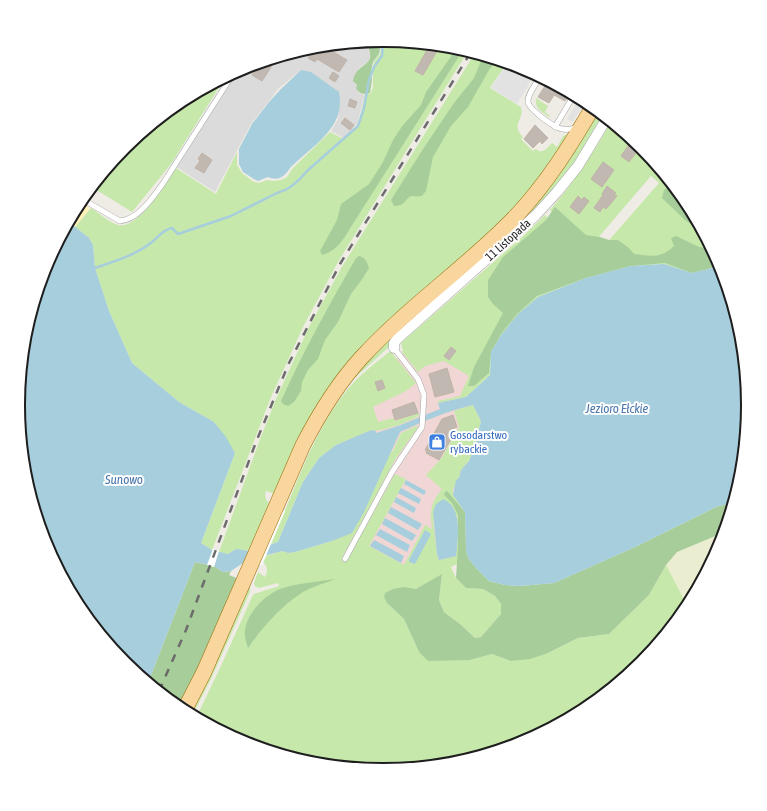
<svg xmlns="http://www.w3.org/2000/svg" width="767" height="811" font-family="'Asap Condensed',sans-serif">
	<rect width="100%" height="100%" fill="#efece5"/>
	<path fill="#dcdbdb" d="M367 42 370 56 368 62 359 68 356 83 358 93 365 95 357 124 344 138 331 131 338 119 340 99 301 70 279 88 251 124 215 192 172 164 228 76 244 68 312 47Z"/>
	<path fill="#f0d6d4" d="M483 284 460 514 459 559 416 584 362 556H340L352 397Z"/>
	<path fill="#eaedd0" d="M725 532 721 546 688 607 666 565 677 552Z"/>
	<path fill="#c7e8ab" fill-rule="evenodd" d="M383 40 455 47 468 51 338 262 304 325 271 397 212 550 201 543 235 453 214 422 179 402 132 363 109 311 95 268 93 245 89 238 75 227 91 208C99 213 108 222 118 225 138 230 166 183 176 168L216 194 237 152V165L242 173 254 182 259 183 267 180 273 181 281 180 287 177 292 169 330 132 344 139 358 125 365 96 371 93 373 87V71L374 62 380 54Z
		M475 53 507 63 490 88 521 107C525 119 510 124 523 137L521 139 533 151 536 149C542 155 547 148 552 143L557 147 563 136 571 133 556 158 505 219 381 329 275 494 266 491C264 496 266 501 270 504L250 551 236 549 228 554 219 552 259 442 276 399 309 327 343 265Z
		M225 78 171 164 132 212 95 189 101 177 125 147 181 101Z
		M536 98 548 106 545 112 550 116 549 117C542 112 534 108 536 98Z
		M597 110 603 115 573 165 532 213 389 345V347L348 384 372 354 501 238Z
		M611 122 642 147 688 203 717 258 712 268 692 273 664 264 631 266 586 278 538 297 491 352 490 375 466 397 438 403V401L460 396 469 376 444 361 425 366 418 372 402 352 403 350 401 344 402 342 521 238 545 215 575 246H604L659 183 651 176 597 239 584 242 550 210C574 182 593 154 611 122Z
		M389 352 392 353 416 383 406 391 373 407 378 422 393 418 395 421 419 413V416L399 425 381 430 369 431 336 445 319 458 303 482 278 542 271 544C293 495 313 430 348 389 358 376 376 363 389 352Z
		M473 405 481 421 474 449 469 461 461 470 459 478 453 489V495L465 512 466 551 468 558 451 567 456 578 466 588 483 589 495 596 501 604V614L481 637 475 638 460 624 444 612 439 600 442 575 416 589 404 588 384 597 387 603 404 619 419 652 428 660H470L492 654 511 661 548 653 578 638 609 634 649 595 666 565 688 607 631 673 616 686 587 703 592 705 586 710 523 743 455 764 383 771 312 764 243 743 196 718 220 668 252 597 254 594 279 586 278 583 259 588 255 586 254 583 258 572 265 577C268 571 268 567 263 562L266 556 282 551 288 553 295 552 332 541 392 451H393L401 433 416 426 418 427 395 460 342 558 348 559 395 474 406 479 369 546 404 565 425 525 432 529C430 510 430 504 442 489L426 475 441 459 459 427 454 411 459 409ZM457 515 456 556 439 560 437 554 433 520Z
		M250 582V592L210 681 192 716 189 714Z"/>
	<path fill="#a7ce9a" d="M382 40 379 54 373 62 371 71 372 80 370 93C363 95 359 94 356 88L357 85 353 81C356 66 367 67 370 58 371 53 368 47 367 42Z
		M457 48 463 50 356 219C346 234 340 250 322 255L320 251 337 220 341 204 369 184 383 162 393 140 403 125 421 105 426 92Z
		M483 56 497 60 489 70 468 107 451 126 433 157 426 191 422 196C418 197 415 196 412 196 405 197 407 206 394 206L391 200 423 149 454 103 474 78Z
		M672 184 688 203 703 232 685 220 662 198 664 190Z
		M555 207 586 235 600 237 609 240H618L629 248 634 254C651 256 660 259 674 246L671 238 676 236 699 247 707 248 710 244 717 258 712 268 692 273 665 263 631 266 586 278 537 296 517 314 501 334 491 352 489 373 474 386H468L474 367 503 313 493 304 488 297V280L503 257 546 220Z
		M359 256C366 258 367 262 369 268L363 278 351 294 338 322 325 340 318 359 308 370 302 382 301 391 294 402 288 406 283 404 281 401C303 352 329 305 356 258Z
		M447 491 465 512 466 551 468 558 476 568 489 581 505 585 520 586 554 583 635 547 716 507 734 502 725 532 677 552 666 565 649 595 609 634 578 638 548 653 530 659 511 661 492 654 470 660 428 661 419 652 404 619 387 603 384 597 385 593 393 589 404 587 416 589 442 574 439 600 444 612 460 624 475 638 481 637 501 614V604L495 596 483 589 466 588 456 578 458 546V515L452 503 444 495 445 492Z
		M195 562 214 566 223 572 231 571 229 575 239 579 179 709 148 683Z
		M335 579C324 584 310 587 300 594 279 608 262 628 248 648 247 644 245 640 245 636 243 617 263 596 280 589 297 583 317 582 335 579Z"/>
	<path fill="#fef2b4" d="M80 202 90 208 75 227 69 222Z"/>
	<path fill="#e2e2e2" d="M507 63 524 68 535 74 517 104 491 88Z
		M576 104 582 107 573 122 567 119Z"/>
	<path fill="#a6cedc" d="M301 70 311 72 339 92C341 101 340 112 336 120 327 138 308 151 293 165 289 168 287 174 283 176 278 180 273 179 268 177L258 181 254 179 243 172 239 164V149L252 124 269 102 281 89Z
		M69 222 89 238 93 245 95 268 109 311 132 363 179 402 214 422 226 437 235 453 201 543 212 550 228 554 236 549 250 551 278 542 303 482 319 458 336 445 369 431 375 430 376 433 398 426 440 409 438 403 466 397 490 375 491 352 501 335 518 314 538 297 586 278 631 266 664 264 692 273 712 268 717 258 721 266 742 334 749 406 742 477 734 502 716 507 635 547 554 583 520 586 505 585 489 581 476 568 468 558 466 551 465 512 453 495 456 480 459 478 461 470 469 461 474 449 481 421 473 405C447 411 424 421 400 432L364 512 352 533 332 541 295 552 288 553 282 551 246 561 231 571 223 572 214 566 195 562 148 683 125 664 79 608 46 545 25 477 18 405 25 334 46 265Z
		M406 480 426 491 424 495 404 484Z
		M401 488 421 499 419 504 398 493Z
		M396 497 416 508 414 513 394 502Z
		M443 499C463 507 458 538 456 556L439 560 437 554 433 512 436 504Z
		M391 507 422 524 418 530 388 513Z
		M385 518 416 535 412 541 382 524Z
		M380 529 410 545 407 552 376 535Z
		M425 530 431 534 415 564 409 562V560Z
		M374 540 404 556 401 563 370 546Z"/>
	<path fill="#fff" d="M285 511 262 565 243 567 267 513Z
		M213 549 219 551 214 567 207 565Z"/>
	<g fill="none" stroke-linecap="round" stroke-linejoin="round">
		<path stroke="#a6cedc" stroke-width="2.5" d="M95 268C115 261 136 255 152 242 158 237 164 229 172 228L178 234 231 216 277 193C290 190 299 181 307 171L358 126 364 108 369 80 374 67 382 56 383 40"/>
	</g>
	<path fill="#c0b8b1" stroke="#c0b3a7" d="M430 45 440 46 423 75 415 71Z
		M318 46H323L347 60 339 72 317 59 315 62 308 58 315 47Z
		M267 61 273 64 262 81 252 75 259 63Z
		M333 72 339 76 335 82 329 78Z
		M548 81 570 93 565 101 554 95 549 103 538 97Z
		M350 99 357 102 355 108 348 106Z
		M345 118 354 125 350 130 341 123Z
		M535 125 548 138 542 144 540 141 533 148 524 139Z
		M630 143 638 150 629 162 621 156Z
		M202 153 212 160 204 173 195 168 200 161 198 159Z
		M603 162 614 170 602 187 591 179Z
		M607 186 616 193 614 195 617 196 606 209 603 207 600 212 594 208 603 195 602 194Z
		M578 196 582 200 584 197 589 201 579 214 570 207Z
		M451 347 456 351 449 360 444 356Z
		M447 368 454 392 435 397 429 374Z
		M382 380 385 388 378 391 375 382Z
		M414 402 418 413 395 420 392 410Z
		M453 415 457 427 447 431 454 434 439 460 426 453 427 451 425 450 442 419Z"/>
	<g fill="none" stroke-linecap="round" stroke-linejoin="round">
		<g stroke="#a5a5a5" stroke-width="6">
			<path id="lane" d="M540 77C537 83 527 94 528 102 529 109 554 128 562 129 567 130 572 129 577 127
				M555 127 574 95
				M82 199 120 221C139 219 151 199 162 185L233 74
				M345 559 392 472 422 427 424 395 418 379 394 348"/>
		</g>
		<g stroke="#a5a5a5" stroke-width="11">
			<path id="street" d="M394 348V343L397 339 536 215 557 192 578 166 607 118"/>
		</g>
		<g stroke="#966b03" stroke-width="16">
			<path id="primary" d="M184 711 204 672 303 445C319 414 338 383 362 357 409 306 468 266 516 216 547 183 570 146 593 107"/>
		</g>
		<use href="#lane" stroke="#fff" stroke-width="5"/>
		<use href="#street" stroke="#fff" stroke-width="10"/>
		<use href="#primary" stroke="#fad69f" stroke-width="15"/>
		<path stroke="#6c6c6c" stroke-width="2.5" stroke-dasharray="8 8" stroke-linecap="butt" d="M159 691 186 630 256 442 289 363 340 264 471 52"/>
	</g>
	<defs>
		<g id="shop-square" transform="scale(0.9)"><rect x="-9" y="-9" width="18" height="18" rx="4" fill="#3f7fe0" stroke="#fff"/><path d="M-5-2.5h2.3a2.7 3.5 0 0 1 5.4 0H5L5.5 6h-11ZM-1.5-2.5h3a1.5 2.3 0 0 0-3 0Z" fill="#fff"/></g>
	</defs>
	<g fill-rule="evenodd">
		<use href="#shop-square" x="437" y="442"/>
	</g>
	<g text-anchor="middle" stroke-width="4" stroke-linejoin="round" paint-order="stroke">
		<g font-size="12" fill="#1e1e1e" stroke="#fff">
			<text transform="translate(508 240) rotate(-42)" y="4">11 Listopada</text>
		</g>
		<g font-size="12" fill="#366cbe" stroke="#fff" text-anchor="start">
			<text x="450" y="439">Gosodarstwo<tspan x="450" dy="14">rybackie</tspan></text>
		</g>
		<g font-size="13" font-style="italic" fill="#4c78ac" stroke="#fff">
			<text x="617" y="413">Jezioro Ełckie</text>
			<text x="124" y="484">Sunowo</text>
		</g>
	</g>
	<path d="M0 0H767V811H0ZM25 405a358 358 0 1 1 716 0a358 358 0 1 1-716 0Z" fill="#fff" fill-rule="evenodd"/>
	<path fill="none" stroke="#1e1e1e" stroke-width="2" d="M25 405a358 358 0 1 1 716 0a358 358 0 1 1-716 0Z"/>
</svg>
